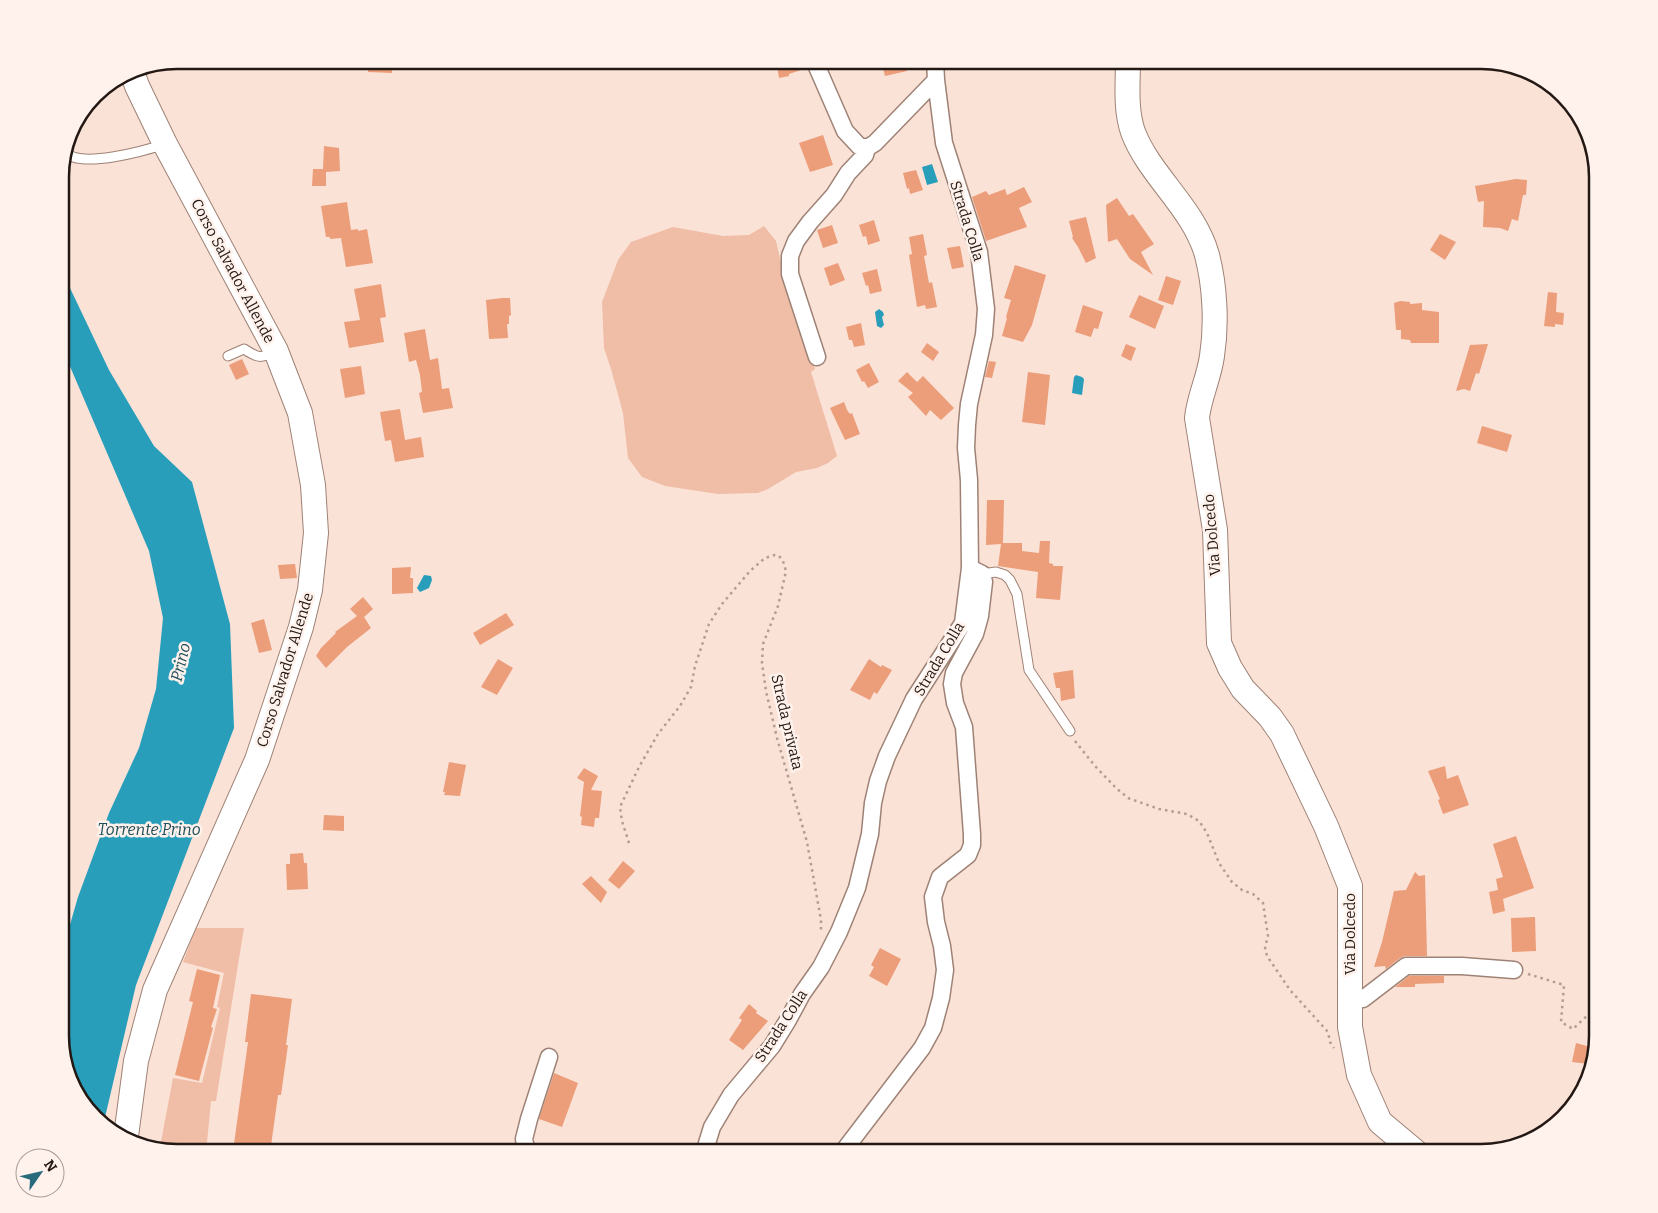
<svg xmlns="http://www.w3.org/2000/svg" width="1658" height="1213" font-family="Bitter,serif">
	<rect width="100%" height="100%" fill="#fbe2d7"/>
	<path fill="#f0bda6" d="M764 226 776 241 781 263 815 369 811 372 837 456 828 463 817 468 796 472 768 489 758 493 718 494 665 486 642 477 628 458 623 413 611 369 604 348 602 302 618 260 631 242 673 227 723 236 749 235Z
		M196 928H244L216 1101H211L206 1153H176L160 1147 173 1078 202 1083 220 1008 217 1007 224 973 183 962Z"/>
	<path fill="#289ebb" d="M932 164 938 182 927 185 922 167Z
		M60 267 109 370 154 446 192 482 230 624 234 728 136 985 103 1126 72 1088 60 1044V959L78 897 109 813 139 748 156 689 163 618 149 551 60 343Z
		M879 309 883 312 884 315 882 317 884 325 881 328 877 326 875 312Z
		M1076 375 1082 377 1084 379 1082 395 1072 393 1074 377Z
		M424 575 431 576 432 580 429 588 420 592 417 588Z"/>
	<path fill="#ec9d79" d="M369 60H392V73L368 72Z
		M804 60 807 68 789 74V76L779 78 777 65Z
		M881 60H906L907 71 885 76Z
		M823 135 833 165 810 172 799 143Z
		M324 146 339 148 340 171 326 172V186H312L313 169H323Z
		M916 170 923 190 910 194 909 188 907 189 903 173Z
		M1516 179 1527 180 1526 195H1523L1518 221 1512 219 1508 231 1500 228 1483 227 1484 201 1478 202 1475 186Z
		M1024 187 1032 202 1019 208 1027 227 986 241 972 197 986 191 989 195 1005 189 1007 195Z
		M1117 198 1129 216 1133 214 1154 244 1141 252 1153 275 1130 259 1117 239 1108 242 1106 205Z
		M347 202 351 230 358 229V231L367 229 373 263 346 267 341 238 330 239V237H326L321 206Z
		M1086 217 1096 258 1086 263 1078 247 1072 238 1073 237 1069 221Z
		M874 220 880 241 868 245 866 236 863 237 859 225Z
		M832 225 838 243 823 248 817 230Z
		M923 234 927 255 924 256 929 283 932 282 937 307 926 309 925 305 917 307 909 255 912 254 909 237Z
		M1440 234 1456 242 1445 260 1430 250Z
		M960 246 964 267 952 269 947 248Z
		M838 263 845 280 830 286 824 268Z
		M1015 265 1046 275 1032 325 1023 342 1002 336 1007 318 1006 317 1011 300 1004 298Z
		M877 269 882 291 870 294 868 285 866 286 862 273Z
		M1166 276 1181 281 1173 305 1158 300Z
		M381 284 386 317 380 318 384 342 349 348 344 322 360 320 354 289Z
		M1548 292 1557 293 1556 312 1564 313 1563 325 1555 324V327L1544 326Z
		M1139 295 1164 306 1155 329 1129 317Z
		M502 298H510L511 315 509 316V324H507L508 338 489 339 486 300Z
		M1400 301 1410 302V304L1422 303V310L1439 312V343H1411L1410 340 1401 339V330H1396L1394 303Z
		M1083 305 1103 312 1098 329 1094 328 1091 337 1075 332Z
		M861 323 865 345 854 347 852 340H849L846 327Z
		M425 329 430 360 438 358 442 389 449 388 453 408 423 413 419 393 422 392 420 375 416 360 409 362 404 333Z
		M927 343 939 352 933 361 921 352Z
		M1126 344 1136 348 1131 361 1121 356Z
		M1488 344 1479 374 1476 373 1470 391 1464 389 1456 391 1470 345Z
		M242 359 249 374 236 380 229 365Z
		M989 361 996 362 992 378 985 377Z
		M869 363 879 382 868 388 864 381 862 382 856 370Z
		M361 366 365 394 345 398 340 369Z
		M907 372 917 382 923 376 954 408 941 420 930 410 926 416 908 397 913 393 898 381Z
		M1028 372 1050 375 1045 425 1022 422Z
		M844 402 847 410 850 414 852 413 860 434 845 440 830 408Z
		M400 409 405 440 421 437 424 457 395 462 391 440 385 441 380 412Z
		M1482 426 1512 435 1507 452 1477 443Z
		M987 500H1004L1003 543H1022V551L1039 553 1040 541H1050L1049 563 1053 564V566H1063L1060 600 1036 598 1038 572 998 566 1001 544 986 545Z
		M295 564 297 578 280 579 278 565Z
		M411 567 410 578H413V593L392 594V568Z
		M363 597 373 609 364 617 371 628 347 647 326 668 316 656 321 648 336 633 335 632 357 616 350 609Z
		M506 613 514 625 480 645 473 633Z
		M264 619 272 650 259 653 251 623Z
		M498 659 513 668 497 695 481 687Z
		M869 659 881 667 882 665 892 670 877 694 874 692 870 700 850 690Z
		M1073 670 1075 698 1061 701 1060 688H1056L1053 673Z
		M449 762 466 765 460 796 444 795 445 792H443Z
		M1445 766 1447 779 1458 775 1469 805 1443 814 1438 800 1440 799 1428 771Z
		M584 768 598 776 591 790 602 791 599 818H595L594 827 581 825 582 817 580 816 584 782 577 778Z
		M324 815 344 816V831L323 830Z
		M1516 836 1534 888 1503 899 1505 911 1493 914 1489 892 1498 890 1496 879 1503 877 1493 844Z
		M303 853 304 863H307L308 889 287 890 286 864H290V854Z
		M623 861 635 871 619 889 608 880Z
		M1415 872 1419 876 1425 875 1427 956H1405L1400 958 1386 969 1385 966 1374 967 1382 942 1394 891 1406 890Z
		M591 876 607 892 601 903 582 884Z
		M1535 917 1536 951 1512 952 1511 918Z
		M880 948 901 959 887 986 869 976 874 967 871 965Z
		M197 969 220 975 213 1008 217 1009 211 1027 213 1028 199 1081 175 1075 193 1002 189 1001Z
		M1409 976H1444V983L1415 984V987H1395Z
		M251 994 292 999 286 1045H288L281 1095H278L270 1153H235L237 1144H234L248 1042H245Z
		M749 1004 757 1011 756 1013 768 1021 743 1050 729 1040 742 1020 739 1018Z
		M1576 1043 1594 1048 1589 1064 1572 1062Z
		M554 1073 578 1083 562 1127 539 1119Z"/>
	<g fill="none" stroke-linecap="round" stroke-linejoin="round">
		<g stroke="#9e8275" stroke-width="11">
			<path id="lane" d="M65 152C80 169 144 151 165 144
				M228 356 244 349C258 358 260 359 276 351
				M982 574 996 572 1005 575 1010 580 1017 594 1029 670 1070 731"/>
		</g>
		<g stroke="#9e8275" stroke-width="19">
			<path id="street" d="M814 60 845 131 859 146 867 148 875 143 936 80
				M817 357 790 274V256L796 241 810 222 834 195 848 173 865 155 867 148
				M1350 1000 1363 999 1406 966H1462L1514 970
				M527 1153 524 1139 529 1119 549 1057
				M704 1153 712 1127 731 1095 772 1046 788 1020 802 994 821 967 839 932 857 888 870 834 873 803 878 781 887 756 914 699 963 623 970 568 969 480 966 448 967 425 969 404 984 335 986 309 979 252 944 143 936 80 935 60
				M842 1153 922 1048 933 1028 941 998 945 970 942 946 936 922 933 897 940 877 968 855 972 845V834L964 727 955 703 952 684 954 673 975 634 980 616 984 582 982 574 970 568"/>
		</g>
		<g stroke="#9e8275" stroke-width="26">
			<path id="secondary" d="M1128 60C1128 83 1125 109 1133 132 1149 175 1194 208 1207 255 1215 286 1217 324 1212 356 1209 378 1199 397 1197 418L1215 530 1219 643 1230 668 1243 689 1270 717 1282 734 1326 826 1350 886V1027L1359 1075 1380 1122 1417 1153
				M126 1136 136 1061 155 990 257 760 301 627 310 590 316 533 313 485 300 413 276 351 165 144 137 86 131 69"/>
		</g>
		<path stroke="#b19d94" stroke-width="2.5" stroke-dasharray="2.5 4" stroke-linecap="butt" d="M1075 741 1095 766 1116 788 1128 798 1159 809 1187 814 1199 821 1207 833 1219 863 1232 882 1242 890 1253 894 1263 903 1268 936 1265 947 1267 956 1290 990 1328 1032 1330 1042 1334 1048
			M629 843 622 821 620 807 639 767 658 734 680 706 691 687 695 666 709 624 722 604 750 571 765 558 775 555 779 556 783 561 786 571 778 606 763 644 762 663 766 691 777 738 807 842 821 920V933
			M1528 974 1564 985 1561 1022 1573 1029 1591 1012 1598 1013"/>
		<use href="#lane" stroke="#fff" stroke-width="9"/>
		<use href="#street" stroke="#fff" stroke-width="16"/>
		<use href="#secondary" stroke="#fff" stroke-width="24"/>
	</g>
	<g text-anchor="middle" stroke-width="5" stroke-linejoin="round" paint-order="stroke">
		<g font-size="15" fill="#231813" stroke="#fff2ec">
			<text transform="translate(967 221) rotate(73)" y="5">Strada Colla</text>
			<text transform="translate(233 271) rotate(62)" y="5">Corso Salvador Allende</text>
			<text transform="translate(1212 535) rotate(-95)" y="5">Via Dolcedo</text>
			<text transform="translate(939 659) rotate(-59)" y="5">Strada Colla</text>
			<text transform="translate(285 670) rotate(-73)" y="5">Corso Salvador Allende</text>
			<text transform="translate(787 722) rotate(77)" y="5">Strada privata</text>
			<text transform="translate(1350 934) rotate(-90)" y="5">Via Dolcedo</text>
			<text transform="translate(781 1026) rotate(-57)" y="5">Strada Colla</text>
		</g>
		<g font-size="16" font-style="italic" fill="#1f4e5b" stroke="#fff2ec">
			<text transform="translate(180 662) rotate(-76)" y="6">Prino</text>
			<text x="149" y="835">Torrente Prino</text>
		</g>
	</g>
	<path d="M0 0H1658V1213H0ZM177 69H1481A108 108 0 0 1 1589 177V1036A108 108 0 0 1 1481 1144H177A108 108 0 0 1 69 1036V177A108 108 0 0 1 177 69Z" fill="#fff2ec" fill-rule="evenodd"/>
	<path fill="none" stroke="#231813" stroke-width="2.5" d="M177 69H1481A108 108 0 0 1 1589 177V1036A108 108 0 0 1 1481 1144H177A108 108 0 0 1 69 1036V177A108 108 0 0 1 177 69Z"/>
	<g transform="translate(40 1173) rotate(56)"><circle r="24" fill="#fff2ec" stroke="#a79b95"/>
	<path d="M0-4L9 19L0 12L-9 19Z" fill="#276a7c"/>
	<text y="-8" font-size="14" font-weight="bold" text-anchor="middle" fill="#231813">N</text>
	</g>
</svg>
